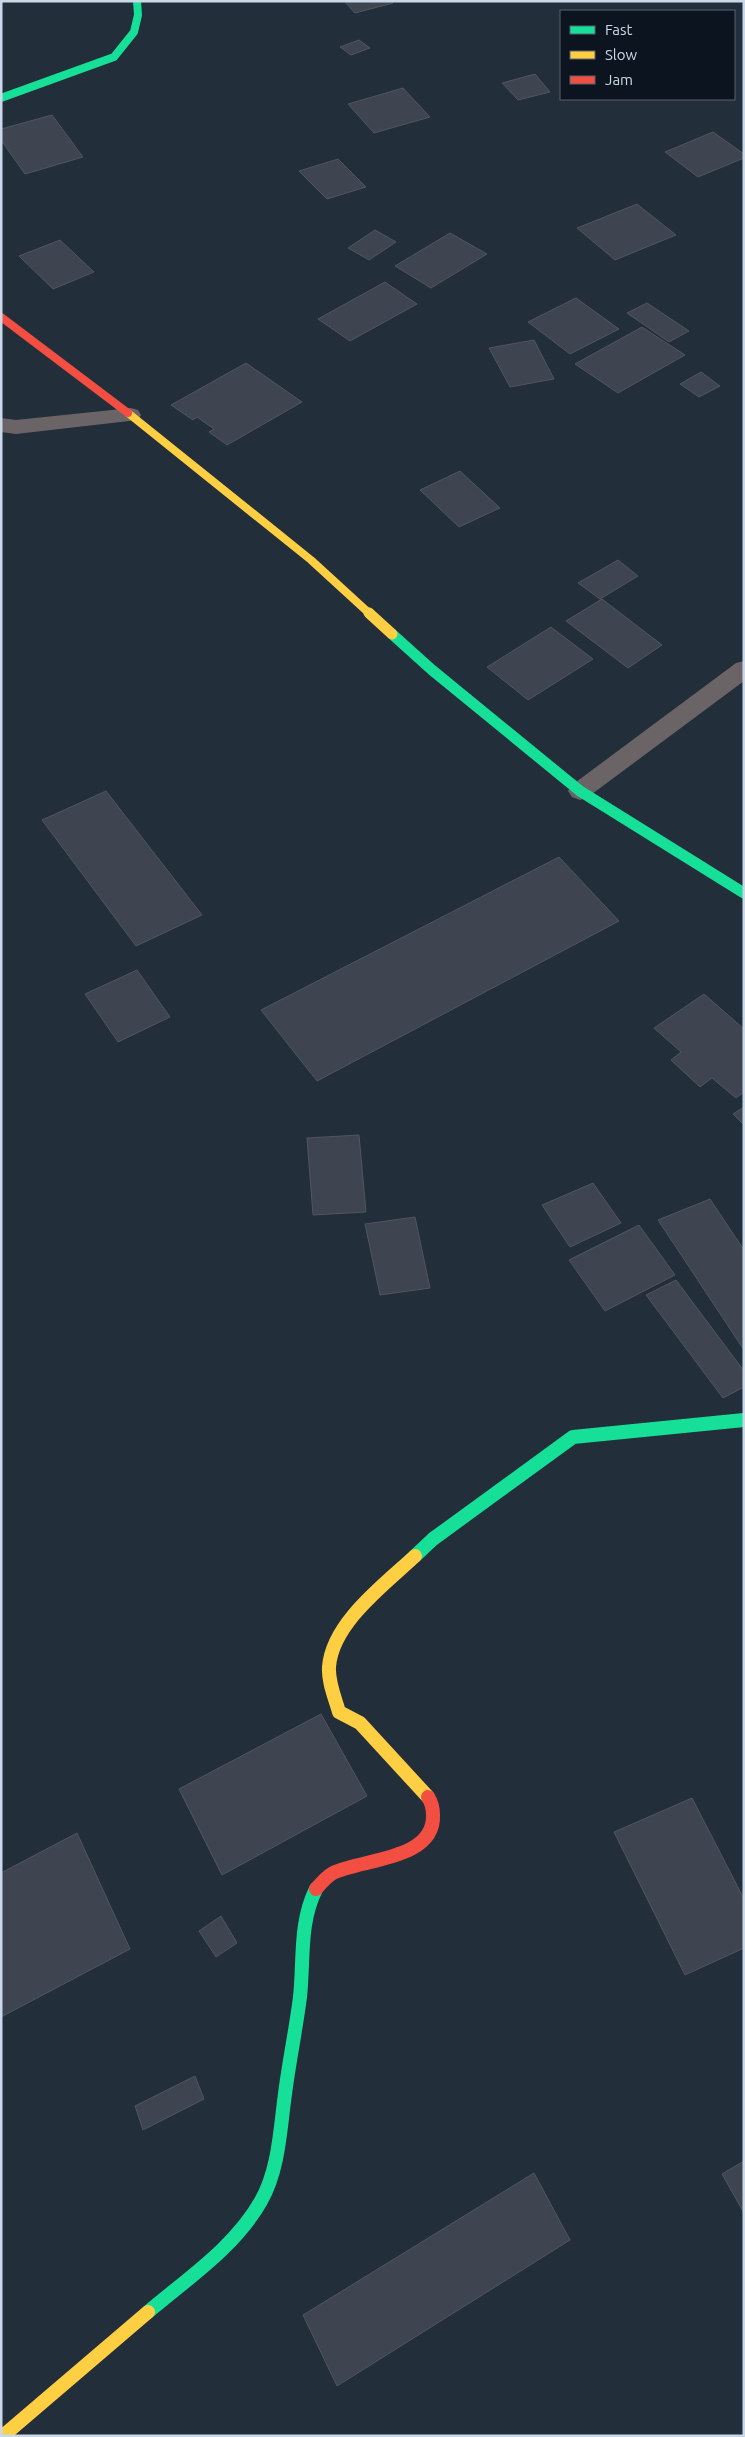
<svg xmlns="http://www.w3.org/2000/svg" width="745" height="2437" font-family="Ubuntu,sans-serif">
	<rect width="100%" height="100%" fill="#222e3a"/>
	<path fill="#3e4450" stroke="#505561" d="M344 1H391L393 3 355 13Z
		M359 40 370 48 351 55 340 47Z
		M535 74 550 92 518 100 502 83Z
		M403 88 430 117 374 133 348 104Z
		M52 115 83 157 25 174 1 140V129Z
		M713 132 744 154V158L698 177 665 152Z
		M338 159 366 187 327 199 299 171Z
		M637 204 676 235 615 260 577 228Z
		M375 230 396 242 369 260 348 248Z
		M450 233 487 254 431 288 395 266Z
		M60 240 94 272 53 289 19 256Z
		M385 282 417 304 350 341 318 319Z
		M576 298 619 329 570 354 528 322Z
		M647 303 689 331 669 342 627 313Z
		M642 327 685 355 618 393 575 364Z
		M534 340 554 379 510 387 489 348Z
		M246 363 302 402 227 445 209 432 214 429 197 417 193 420 171 405Z
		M701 372 720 386 699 397 680 384Z
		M460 471 500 508 459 527 420 490Z
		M618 560 638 576 600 599 578 583Z
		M602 599 662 645 628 668 566 621Z
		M551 627 593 659 528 700 487 667Z
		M106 791 202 915 136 946 42 820Z
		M559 857 619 921 317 1081 261 1010Z
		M137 970 170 1017 118 1042 85 994Z
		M704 994 744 1029V1092L736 1098 712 1078 700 1087 671 1060 681 1052 654 1028Z
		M744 1107V1125L733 1114Z
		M359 1135 366 1212 313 1215 307 1138Z
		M593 1183 621 1223 570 1247 542 1205Z
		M710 1199 744 1250V1350L658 1220Z
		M415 1217 430 1288 380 1295 365 1224Z
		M639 1225 675 1275 605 1311 569 1260Z
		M676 1280 744 1371V1387L723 1398 646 1295Z
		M321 1714 367 1796 222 1875 179 1789Z
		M692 1798 744 1899V1948L685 1975 614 1832Z
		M77 1833 130 1949 1 2017V1873Z
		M221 1916 237 1943 216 1957 199 1931Z
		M195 2076 204 2099 143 2130 135 2106Z
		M744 2161V2213L722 2174Z
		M534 2173 570 2240 337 2386 303 2315Z"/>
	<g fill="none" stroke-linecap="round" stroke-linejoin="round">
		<path fill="#6b6467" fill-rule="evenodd" d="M131 408 138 410 141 415 138 420 16 434 1 432V418L16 420Z
			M744 661V681L588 797 580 800 572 797 568 791 572 785 736 663Z"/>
		<path stroke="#16e098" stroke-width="8" d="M1 98 114 57 134 32 138 15 137 1"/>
		<path stroke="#16e098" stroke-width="11" d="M392 634 432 670 580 791 744 893"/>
		<path stroke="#16e098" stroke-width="14" d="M415 1556 433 1539 573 1437 744 1420
			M148 2312C188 2278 235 2247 261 2201 279 2169 280 2130 285 2094 289 2062 296 2029 300 1997 304 1960 299 1923 316 1889"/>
		<path stroke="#ffcf43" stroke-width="8" d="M128 413 311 560 370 614"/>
		<path stroke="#ffcf43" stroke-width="11" d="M369 613 392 634"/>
		<path stroke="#ffcf43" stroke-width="14" d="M415 1556C385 1584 332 1623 329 1667 328 1682 335 1698 339 1712L360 1723 428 1797
			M3 2436 148 2312"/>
		<path stroke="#f24e42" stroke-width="8" d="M1 317 128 413"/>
		<path stroke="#f24e42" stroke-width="14" d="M316 1889C321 1883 326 1877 333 1873 362 1859 435 1860 433 1815 433 1809 432 1803 428 1797"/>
	</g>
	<rect width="745" height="2437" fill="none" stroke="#cbd8e7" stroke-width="5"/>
	<rect x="560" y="10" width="175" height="90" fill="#0c151f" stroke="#58636f"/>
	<rect x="570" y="26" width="25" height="8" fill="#16e098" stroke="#58636f"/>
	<text x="605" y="35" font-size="15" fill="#cbd8e7">Fast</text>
	<rect x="570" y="51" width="25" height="8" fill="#ffcf43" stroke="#58636f"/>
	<text x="605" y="60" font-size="15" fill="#cbd8e7">Slow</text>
	<rect x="570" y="76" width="25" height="8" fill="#f24e42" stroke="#58636f"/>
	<text x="605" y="85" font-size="15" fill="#cbd8e7">Jam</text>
</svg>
